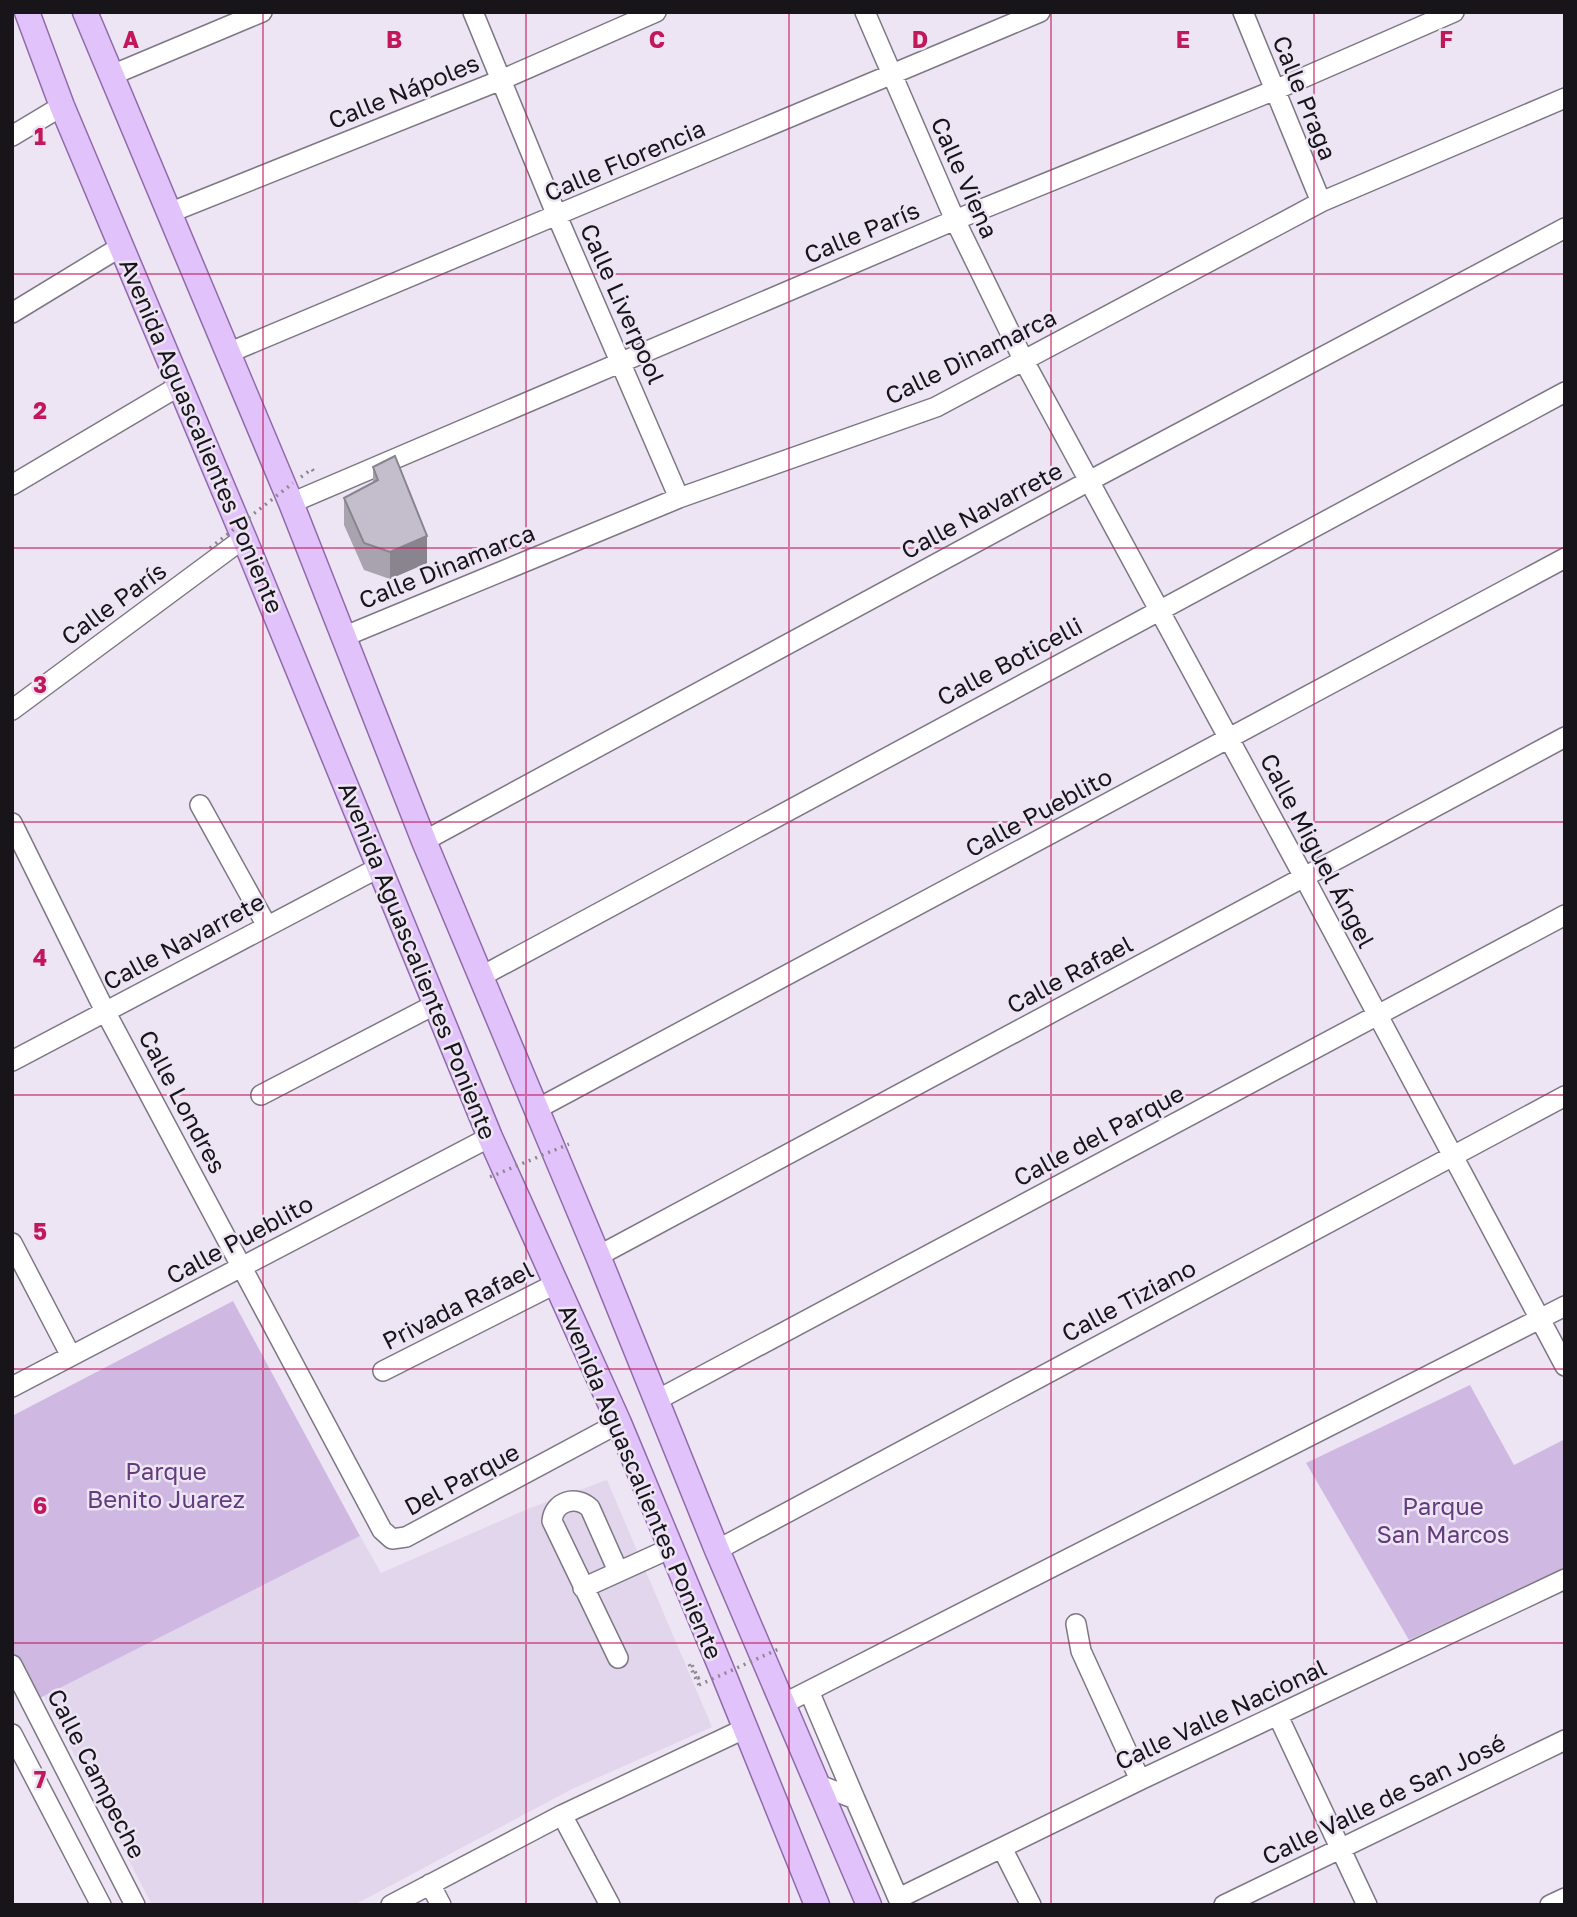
<svg xmlns="http://www.w3.org/2000/svg" width="1577" height="1917" font-family="'Golos Text',sans-serif">
	<rect width="100%" height="100%" fill="#ede5f4"/>
	<path fill="#e1d6eb" d="M607 1480 712 1727 572 1789 354 1905H152L44 1696 360 1536 381 1573 530 1508Z"/>
	<path fill="#cfb9e2" d="M233 1301 360 1536 38 1699 12 1651V1416Z
		M1470 1385 1514 1465 1565 1439V1567L1409 1640 1306 1463Z"/>
	<g fill="none" stroke-linecap="round" stroke-linejoin="round">
		<g stroke="#7e7784" stroke-width="22">
			<path id="minor" d="M473 12 557 216 679 498
				M865 12 955 220 1024 361 1304 877 1565 1366
				M1243 12 1321 202
				M112 75 262 12
				M12 136 62 106
				M169 213 501 80 656 12
				M12 313 122 246
				M228 353 1040 12
				M12 485 179 386
				M291 503 955 220 1275 90 1454 12
				M343 637 679 498 936 407 1321 202 1565 98
				M12 710 244 538
				M200 805 267 926
				M12 823 105 1011 382 1530 392 1539 406 1537 619 1423
				M424 841 1089 481 1565 228
				M480 977 1565 392
				M12 1061 378 868
				M261 1095 436 1004
				M535 1110 1565 558
				M12 1243 71 1356
				M598 1256 1565 737
				M383 1371 555 1284
				M12 1387 490 1137
				M657 1400 1565 915
				M717 1550 1565 1096
				M618 1571 590 1508C576 1495 554 1501 552 1521L618 1658
				M583 1588 671 1548
				M1076 1624 1081 1651 1140 1780
				M12 1665 135 1905
				M809 1691 855 1799
				M783 1704 1565 1306
				M1278 1716 1367 1905
				M12 1734 101 1905
				M817 1784 855 1799 901 1905
				M562 1815 610 1905
				M1002 1848 1031 1905
				M430 1884 441 1905
				M899 1898 1140 1780 1565 1579
				M391 1905 562 1815 746 1728
				M1224 1905 1565 1740
				M1550 1905 1565 1898"/>
		</g>
		<g stroke="#8f6baa" stroke-width="27">
			<path id="major" d="M27 12 62 106 244 538 490 1137 619 1423 721 1668 817 1905
				M85 12 291 503 424 841 598 1256 717 1550 869 1905"/>
		</g>
		<path stroke="#8c8791" stroke-width="3.5" stroke-dasharray="2 5" stroke-linecap="butt" d="M301 477 312 469 314 472 312 474
			M699 1685 689 1664 691 1663 698 1678 703 1676"/>
		<use href="#minor" stroke="#fff" stroke-width="19"/>
		<use href="#major" stroke="#e2c2fa" stroke-width="24"/>
		<path stroke="#8c8791" stroke-width="3.5" stroke-dasharray="2 5" stroke-linecap="butt" d="M210 548 293 483
			M490 1177 569 1144
			M699 1685 781 1648"/>
	</g>
	<path fill="#a9a3af" d="M373 467 427 563 390 579 364 570 344 525V498L373 482Z"/>
	<path fill="#89848e" d="M427 536V563L390 579V552Z"/>
	<path fill="#c4bdcb" stroke="#89848e" stroke-width="2" d="M395 456 427 536 390 552 364 543 344 498 378 480 373 467Z"/>
	<path fill="none" stroke="#c2185b" stroke-width="2" stroke-opacity="0.55" d="M263 12V1905M526 12V1905M789 12V1905M1051 12V1905M1314 12V1905M12 274H1565M12 548H1565M12 822H1565M12 1095H1565M12 1369H1565M12 1643H1565"/>
	<g text-anchor="middle" stroke-width="5" stroke-linejoin="round" paint-order="stroke">
		<g font-size="24" fill="#18151a" stroke="#ede5f4">
			<text transform="translate(404 92) rotate(-22)" y="8">Calle Nápoles</text>
			<text transform="translate(1304 98) rotate(68)" y="8">Calle Praga</text>
			<text transform="translate(625 161) rotate(-23)" y="8">Calle Florencia</text>
			<text transform="translate(964 178) rotate(66)" y="8">Calle Viena</text>
			<text transform="translate(862 233) rotate(-23)" y="8">Calle París</text>
			<text transform="translate(622 304) rotate(66)" y="8">Calle Liverpool</text>
			<text transform="translate(971 357) rotate(-26)" y="8">Calle Dinamarca</text>
			<text transform="translate(201 436) rotate(67)" y="8">Avenida Aguascalientes Poniente</text>
			<text transform="translate(982 511) rotate(-28)" y="8">Calle Navarrete</text>
			<text transform="translate(447 567) rotate(-22)" y="8">Calle Dinamarca</text>
			<text transform="translate(114 604) rotate(-36)" y="8">Calle París</text>
			<text transform="translate(1010 662) rotate(-28)" y="8">Calle Boticelli</text>
			<text transform="translate(1039 813) rotate(-28)" y="8">Calle Pueblito</text>
			<text transform="translate(1317 851) rotate(62)" y="8">Calle Miguel Ángel</text>
			<text transform="translate(184 942) rotate(-28)" y="8">Calle Navarrete</text>
			<text transform="translate(417 961) rotate(68)" y="8">Avenida Aguascalientes Poniente</text>
			<text transform="translate(1070 975) rotate(-28)" y="8">Calle Rafael</text>
			<text transform="translate(182 1102) rotate(62)" y="8">Calle Londres</text>
			<text transform="translate(1099 1136) rotate(-28)" y="8">Calle del Parque</text>
			<text transform="translate(240 1240) rotate(-28)" y="8">Calle Pueblito</text>
			<text transform="translate(1129 1301) rotate(-28)" y="8">Calle Tiziano</text>
			<text transform="translate(458 1306) rotate(-27)" y="8">Privada Rafael</text>
			<text transform="translate(462 1480) rotate(-28)" y="8">Del Parque</text>
			<text transform="translate(640 1482) rotate(67)" y="8">Avenida Aguascalientes Poniente</text>
			<text transform="translate(1221 1715) rotate(-25)" y="8">Calle Valle Nacional</text>
			<text transform="translate(96 1774) rotate(63)" y="8">Calle Campeche</text>
			<text transform="translate(1384 1800) rotate(-26)" y="8">Calle Valle de San José</text>
		</g>
		<g font-size="24" fill="#633b7f" stroke="#ede5f4">
			<text x="166" y="1480">Parque<tspan x="166" dy="28">Benito Juarez</tspan></text>
			<text x="1443" y="1515">Parque<tspan x="1443" dy="28">San Marcos</tspan></text>
		</g>
	</g>
	<g font-size="23" text-anchor="middle" font-weight="bold" fill="#c2185b" stroke="#ede5f4" stroke-width="5" stroke-linejoin="round" paint-order="stroke">
		<text x="131" y="48">A</text>
		<text x="394" y="48">B</text>
		<text x="657" y="48">C</text>
		<text x="920" y="48">D</text>
		<text x="1183" y="48">E</text>
		<text x="1446" y="48">F</text>
		<text x="40" y="145">1</text>
		<text x="40" y="419">2</text>
		<text x="40" y="693">3</text>
		<text x="40" y="966">4</text>
		<text x="40" y="1240">5</text>
		<text x="40" y="1514">6</text>
		<text x="40" y="1788">7</text>
	</g>
	<rect width="1577" height="1917" fill="none" stroke="#18151a" stroke-width="28"/>
</svg>
